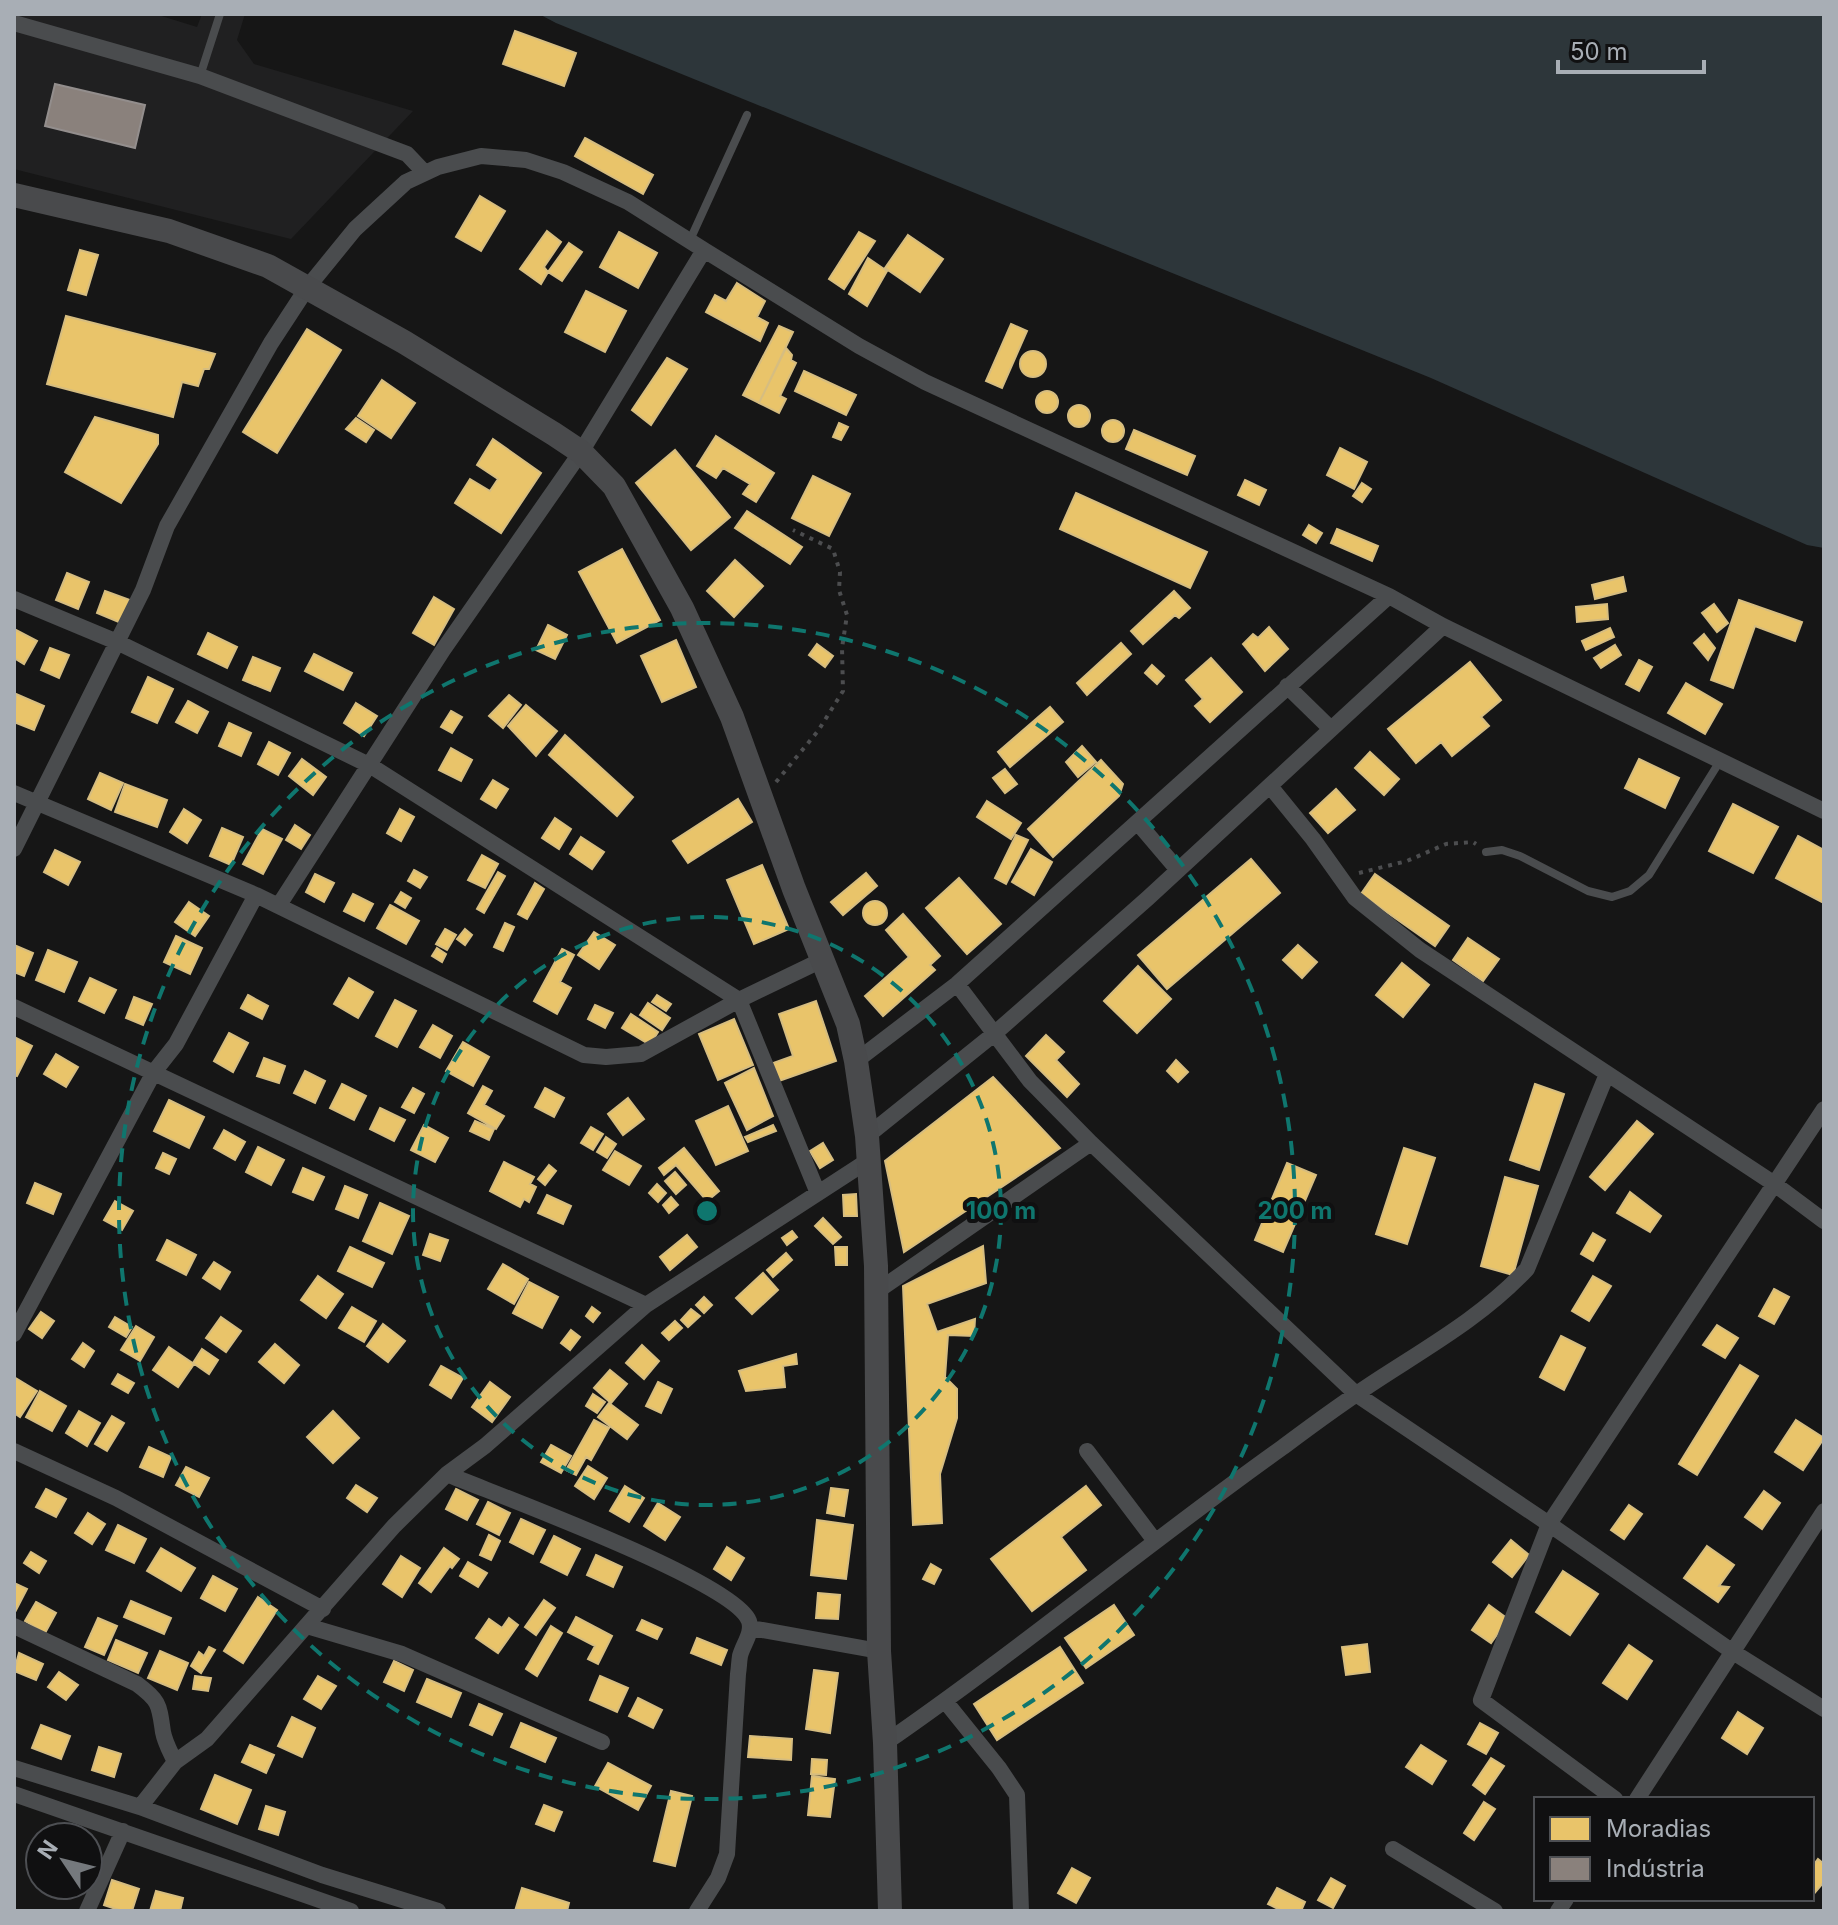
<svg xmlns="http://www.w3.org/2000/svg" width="1838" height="1925" font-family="Inter,sans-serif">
	<rect width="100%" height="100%" fill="#161616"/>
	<path fill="#202021" d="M14 14H155L197 27 202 14H245L237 40 254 64 413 111 291 239 14 169Z"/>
	<path fill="#2d363a" d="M539 14H1824V548L1807 545 1431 378 556 23Z"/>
	<path fill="#e9c46a" stroke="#d6bd80" stroke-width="2" d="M515 31 576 53 564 86 503 64Z
		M585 138 653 175 643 194 575 156Z
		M480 196 505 211 481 251 456 237Z
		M547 231 561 242 544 267 548 272 541 284 520 269Z
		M619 232 657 253 638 288 600 267Z
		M859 232 875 241 844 289 829 279Z
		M908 235 943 259 920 292 885 268Z
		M569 243 582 252 562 281 548 272Z
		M80 250 98 255 86 295 68 290Z
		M868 258 887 271 867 306 849 294Z
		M737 283 765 301 757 317 768 323 760 341 706 312 715 295 726 301Z
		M586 291 626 311 605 352 565 332Z
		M66 316 215 354 209 369H204L198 386 182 382 173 417 47 384Z
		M1011 324 1027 331 1002 388 986 381Z
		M779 326 793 332 759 403 743 395Z
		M307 329 341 350 277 453 243 432Z
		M786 348 792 355 791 360 796 363 780 396 786 399 779 413 759 403Z
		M1020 364a13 13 0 1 1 26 0a13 13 0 1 1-26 0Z
		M667 358 687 369 651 425 632 410Z
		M804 371 856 395 846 415 795 391Z
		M382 380 415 403 391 438 358 416Z
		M1036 402a11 11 0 1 1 22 0a11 11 0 1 1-22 0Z
		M1068 416a11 11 0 1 1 22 0a11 11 0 1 1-22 0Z
		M95 417 158 435V444L121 503 65 472Z
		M356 418 374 430 366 442 346 429Z
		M1102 431a11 11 0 1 1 22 0a11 11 0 1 1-22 0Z
		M839 423 848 427 841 440 833 437Z
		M1134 430 1195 456 1187 475 1126 449Z
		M716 436 774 473 756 502 743 494 750 484 723 468 716 478 697 466Z
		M493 439 541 473 501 533 455 503 470 479 490 491 498 479 477 465Z
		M1340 448 1367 462 1354 489 1327 475Z
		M675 450 730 517 691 550 636 483Z
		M813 476 850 494 829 536 792 518Z
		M1245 480 1266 490 1259 505 1238 495Z
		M1362 483 1371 489 1362 502 1353 496Z
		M1076 493 1207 552 1190 588 1060 529Z
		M747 511 802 547 790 564 735 528Z
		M1309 525 1322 533 1316 543 1303 535Z
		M1337 529 1378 546 1372 561 1331 543Z
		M622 549 660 620 617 643 579 572Z
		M735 560 763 586 734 617 707 591Z
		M67 573 89 582 78 609 56 600Z
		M1623 577 1626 591 1595 599 1592 585Z
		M105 591 130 600 121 623 97 613Z
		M1174 591 1190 608 1179 618 1175 615 1143 644 1131 631Z
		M434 597 454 609 434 645 413 633Z
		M1739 600 1802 622 1795 641 1755 626 1733 688 1711 680Z
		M1607 604 1608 619 1577 622 1576 607Z
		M1714 604 1728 623 1717 632 1702 613Z
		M548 625 567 635 555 659 536 650Z
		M1269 627 1288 649 1265 671 1243 644 1253 634 1258 638Z
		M1610 628 1614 637 1586 650 1582 641Z
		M14 629 37 641 24 664 14 658Z
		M208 633 237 647 227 668 198 654Z
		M1704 634 1715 648 1708 660 1694 643Z
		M676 640 696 687 662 702 641 656Z
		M1121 643 1131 654 1087 695 1077 683Z
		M817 644 833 656 825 667 809 655Z
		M1615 645 1621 655 1601 668 1594 658Z
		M50 648 69 655 59 678 41 670Z
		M314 654 352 673 343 690 305 671Z
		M253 657 280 668 270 691 243 680Z
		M1211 658 1242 692 1210 722 1195 706 1203 699 1186 680Z
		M1639 660 1652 667 1639 691 1626 684Z
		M1470 662 1501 700 1481 717 1489 726 1452 756 1441 742 1416 763 1388 729Z
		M1152 665 1164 676 1157 684 1145 673Z
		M148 677 173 689 157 723 132 712Z
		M1686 683 1722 704 1705 734 1668 713Z
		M16 694 44 706 34 730 14 722Z
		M509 695 521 705 503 728 489 716Z
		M188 701 208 712 197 733 176 722Z
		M356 703 377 716 364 736 344 723Z
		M526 705 557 731 536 756 508 726Z
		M1050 707 1063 722 1010 767 998 752Z
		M451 711 462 717 452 733 441 727Z
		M229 723 251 733 241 756 219 746Z
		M565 735 633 797 617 816 549 755Z
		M269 742 290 753 278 775 258 764Z
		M1082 746 1096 762 1078 777 1066 762Z
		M451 748 472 760 461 781 439 770Z
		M1370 752 1399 779 1384 795 1355 768Z
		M302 759 326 777 313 795 289 776Z
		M1639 759 1679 778 1665 808 1625 788Z
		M1101 760 1123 784 1119 796 1053 857 1028 829Z
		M1005 769 1017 784 1005 793 993 778Z
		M100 773 123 783 111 810 88 799Z
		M493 780 508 789 496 808 481 799Z
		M125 784 167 800 157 827 115 812Z
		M1336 789 1355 810 1328 833 1310 813Z
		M738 799 752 822 688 863 673 841Z
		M987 801 1021 823 1011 839 977 817Z
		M1733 804 1778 827 1753 873 1709 851Z
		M184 809 201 820 187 843 170 832Z
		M400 809 414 817 401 841 387 833Z
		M555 818 571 829 559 849 542 838Z
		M295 825 310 835 301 849 286 840Z
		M222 828 243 837 231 865 210 856Z
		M262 829 282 839 263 874 243 864Z
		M1016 835 1028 840 1006 884 995 878Z
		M1798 836 1824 850V903L1776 878Z
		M581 837 604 852 592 869 570 854Z
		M1031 849 1052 862 1034 895 1012 882Z
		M55 850 80 862 68 885 44 872Z
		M482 855 498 864 485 888 468 880Z
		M1251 859 1280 893 1167 989 1138 955Z
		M762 865 789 929 754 944 727 880Z
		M414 870 427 877 420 888 408 881Z
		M498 872 505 876 484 913 477 909Z
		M866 873 877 886 843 915 831 902Z
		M315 874 334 883 324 902 306 892Z
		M1375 874 1449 926 1435 946 1361 894Z
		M959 878 1001 924 967 954 926 908Z
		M535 883 544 889 527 919 518 914Z
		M401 892 411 898 405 908 395 902Z
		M353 894 373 904 364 921 344 911Z
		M863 913a12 12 0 1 1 24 0a12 12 0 1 1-24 0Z
		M189 902 209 916 195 936 175 922Z
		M390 905 419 921 406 944 377 928Z
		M903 914 940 956 930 965 935 970 883 1016 865 996 909 957 886 930Z
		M505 923 514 927 503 951 494 947Z
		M445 929 456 935 447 950 436 944Z
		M465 929 472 935 465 945 457 939Z
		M594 932 615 945 599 969 578 955Z
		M176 936 202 948 190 974 164 962Z
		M1468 938 1499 959 1483 981 1453 960Z
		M14 945 33 953 24 976 14 972Z
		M1298 945 1317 962 1302 978 1283 960Z
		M437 948 446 954 442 962 432 956Z
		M562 949 574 955 560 982 571 988 557 1014 534 1001Z
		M48 950 77 962 64 992 36 980Z
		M1402 963 1429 985 1403 1017 1376 995Z
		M1138 966 1171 999 1137 1033 1104 1001Z
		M90 978 116 990 104 1013 79 1001Z
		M349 978 373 992 358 1018 334 1004Z
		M248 995 268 1006 262 1019 241 1008Z
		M657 995 671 1004 666 1011 652 1002Z
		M134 997 152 1004 143 1025 126 1018Z
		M395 1000 416 1011 397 1047 376 1036Z
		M816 1001 836 1061 779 1081 773 1063 793 1056 779 1014Z
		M648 1003 670 1018 662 1030 640 1015Z
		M595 1005 613 1013 605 1028 588 1019Z
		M631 1014 658 1032 650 1045 622 1028Z
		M734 1019 753 1065 718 1080 699 1034Z
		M433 1025 452 1036 440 1058 420 1047Z
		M229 1033 248 1043 233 1072 214 1061Z
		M1046 1035 1064 1052 1056 1060 1079 1084 1067 1097 1026 1056Z
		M14 1037 32 1046 17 1076 14 1075Z
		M463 1042 489 1057 473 1086 446 1071Z
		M56 1054 78 1067 66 1087 44 1074Z
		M264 1058 285 1066 279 1083 257 1076Z
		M1176 1060 1188 1072 1178 1082 1167 1071Z
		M754 1068 773 1116 747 1130 725 1083Z
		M305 1071 325 1081 315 1103 294 1093Z
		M993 1077 1060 1148 904 1252 885 1161Z
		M342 1084 366 1096 354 1120 330 1108Z
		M1535 1084 1564 1094 1539 1170 1510 1160Z
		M483 1086 492 1091 484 1105 504 1116 496 1129 468 1113Z
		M413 1088 424 1094 414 1113 402 1107Z
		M545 1088 564 1098 554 1117 535 1107Z
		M628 1098 644 1119 623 1135 608 1114Z
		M169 1100 204 1117 189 1148 154 1131Z
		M728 1106 748 1151 716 1165 696 1121Z
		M380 1108 405 1120 394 1141 370 1129Z
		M475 1121 494 1129 489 1140 470 1131Z
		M1637 1121 1653 1134 1605 1190 1590 1177Z
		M424 1125 448 1138 435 1162 411 1150Z
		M773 1125 776 1131 748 1142 745 1137Z
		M591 1127 603 1134 593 1150 581 1143Z
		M224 1130 245 1142 235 1160 214 1148Z
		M606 1137 616 1144 607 1158 597 1152Z
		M823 1143 833 1160 820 1168 810 1151Z
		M258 1147 284 1160 271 1185 246 1172Z
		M684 1148 719 1191 707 1201 676 1165 664 1175 659 1168Z
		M1404 1148 1435 1158 1407 1244 1376 1234Z
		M615 1151 641 1166 629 1185 603 1170Z
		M163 1153 176 1159 169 1174 156 1168Z
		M504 1162 534 1177 530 1184 536 1187 529 1202 524 1199 520 1207 490 1191Z
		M1287 1163 1316 1175 1283 1252 1255 1240Z
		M549 1165 556 1171 545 1185 538 1179Z
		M303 1168 324 1177 313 1200 293 1192Z
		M675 1172 686 1185 676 1194 665 1181Z
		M1505 1177 1538 1186 1513 1275 1481 1266Z
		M35 1183 61 1194 53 1214 27 1203Z
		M657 1184 666 1193 658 1202 649 1193Z
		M345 1186 367 1195 358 1218 336 1209Z
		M1630 1192 1661 1216 1650 1232 1617 1213Z
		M856 1194 857 1216H844L843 1195Z
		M547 1195 571 1206 563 1224 538 1213Z
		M671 1197 678 1205 669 1213 663 1205Z
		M115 1201 133 1211 122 1230 104 1220Z
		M380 1203 409 1216 392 1254 363 1241Z
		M823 1218 841 1237 833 1244 815 1226Z
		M792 1231 797 1237 787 1245 782 1238Z
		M1593 1233 1605 1240 1593 1261 1581 1254Z
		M430 1234 448 1240 440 1261 423 1255Z
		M687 1235 697 1247 670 1270 660 1257Z
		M167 1240 196 1255 186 1275 157 1260Z
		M983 1246 986 1283 927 1304 937 1332 975 1319 974 1336 948 1335 945 1377 957 1389V1418L940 1474 942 1523 913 1525 903 1286Z
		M350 1247 384 1263 372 1287 338 1271Z
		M835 1247H847V1265H836Z
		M786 1253 792 1260 773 1277 767 1270Z
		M214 1262 230 1272 220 1289 203 1278Z
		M503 1264 528 1279 514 1304 488 1289Z
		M763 1273 778 1290 752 1314 736 1298Z
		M318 1276 343 1294 326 1318 301 1300Z
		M1593 1276 1611 1286 1589 1321 1572 1311Z
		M529 1282 558 1297 542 1328 513 1313Z
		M1774 1289 1789 1297 1774 1324 1759 1316Z
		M704 1297 712 1305 704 1313 696 1305Z
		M352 1307 376 1321 364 1342 339 1328Z
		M592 1307 600 1313 593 1322 586 1316Z
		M691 1309 700 1316 688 1327 681 1320Z
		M41 1312 54 1321 42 1338 29 1329Z
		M115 1317 132 1327 126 1337 109 1327Z
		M221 1317 241 1331 226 1352 206 1338Z
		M675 1321 682 1328 669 1340 662 1333Z
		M383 1324 405 1341 388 1362 367 1346Z
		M1717 1325 1738 1338 1725 1358 1703 1345Z
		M136 1326 154 1337 140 1361 121 1350Z
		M571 1330 580 1337 570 1350 561 1343Z
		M1561 1336 1585 1348 1564 1390 1540 1377Z
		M83 1343 94 1351 84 1367 72 1359Z
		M275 1344 299 1365 284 1383 259 1362Z
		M642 1345 659 1361 644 1379 626 1363Z
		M169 1347 194 1364 178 1387 153 1370Z
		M202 1349 218 1360 209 1374 193 1363Z
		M796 1354 797 1364 783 1366 785 1387 746 1391 739 1371Z
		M1740 1365 1758 1376 1697 1475 1679 1464Z
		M441 1366 463 1378 451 1398 430 1385Z
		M610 1370 627 1384 611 1403 594 1388Z
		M118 1374 134 1383 128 1393 112 1384Z
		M14 1377 37 1391 20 1417 14 1413Z
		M490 1382 510 1397 492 1422 472 1407Z
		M658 1382 672 1389 661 1413 646 1406Z
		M40 1391 66 1406 52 1431 26 1417Z
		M593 1394 605 1402 597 1413 586 1406Z
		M609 1403 638 1425 627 1439 598 1417Z
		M79 1411 100 1423 87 1446 66 1433Z
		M333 1411 359 1438 333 1463 307 1437Z
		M112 1416 124 1423 107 1451 95 1444Z
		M594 1420 609 1428 591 1460 586 1457 576 1475 566 1470Z
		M1796 1420 1824 1438 1803 1470 1775 1452Z
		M551 1445 571 1456 561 1473 541 1462Z
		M149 1447 171 1457 163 1477 140 1467Z
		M588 1466 607 1478 594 1499 575 1486Z
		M186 1467 209 1478 199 1497 176 1485Z
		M356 1485 377 1498 367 1512 347 1498Z
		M625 1486 644 1498 629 1522 610 1511Z
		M1086 1486 1101 1505 1061 1537 1086 1570 1032 1611 991 1559Z
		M831 1488 848 1490 844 1516 827 1513Z
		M46 1489 66 1499 56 1517 36 1507Z
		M456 1489 478 1500 467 1520 446 1509Z
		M1764 1491 1780 1503 1762 1529 1745 1517Z
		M488 1502 510 1513 499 1535 477 1524Z
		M658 1503 680 1517 665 1540 644 1526Z
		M1629 1505 1642 1514 1624 1539 1611 1530Z
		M88 1513 105 1524 92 1544 75 1533Z
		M521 1519 545 1530 533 1554 510 1542Z
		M817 1520 853 1525 846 1579 811 1575Z
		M118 1525 146 1539 134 1563 106 1550Z
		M489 1535 500 1541 491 1560 480 1555Z
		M554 1536 580 1549 567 1575 541 1562Z
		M1511 1540 1529 1555 1512 1577 1493 1562Z
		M1707 1546 1734 1565 1719 1586 1729 1587 1718 1602 1684 1578Z
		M727 1547 744 1558 731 1580 714 1569Z
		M161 1548 195 1568 181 1591 147 1571Z
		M444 1548 459 1559 452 1568 450 1566 431 1592 419 1583Z
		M31 1552 46 1561 39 1573 24 1563Z
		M596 1555 622 1567 613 1587 587 1575Z
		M401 1556 420 1568 402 1597 383 1584Z
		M468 1562 487 1573 478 1587 460 1576Z
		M931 1564 941 1570 934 1584 923 1579Z
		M1563 1571 1598 1594 1570 1635 1536 1612Z
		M213 1576 237 1589 225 1611 201 1598Z
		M14 1583 27 1589 14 1614Z
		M818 1593 840 1595 838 1619 816 1618Z
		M258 1597 277 1610 243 1663 224 1651Z
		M544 1600 555 1608 536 1635 525 1627Z
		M131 1601 171 1618 164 1634 124 1617Z
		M36 1602 56 1613 45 1633 25 1621Z
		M1114 1605 1134 1635 1086 1668 1065 1638Z
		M1489 1605 1508 1619 1491 1643 1472 1630Z
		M576 1617 612 1636 598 1664 588 1659 595 1646 568 1632Z
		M98 1618 117 1626 104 1655 85 1647Z
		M509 1618 518 1625 498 1653 476 1638 489 1619 502 1628Z
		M642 1620 662 1629 657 1639 637 1630Z
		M551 1626 562 1633 537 1676 526 1669Z
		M697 1638 727 1650 721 1665 691 1653Z
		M116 1640 147 1653 138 1673 108 1660Z
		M1367 1644 1370 1672 1346 1675 1342 1647Z
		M1629 1645 1652 1661 1627 1699 1603 1683Z
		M209 1647 215 1650 201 1673 191 1666 199 1652 204 1656Z
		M1060 1647 1083 1683 997 1740 974 1704Z
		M160 1651 188 1663 177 1690 148 1678Z
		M19 1653 43 1664 36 1680 14 1671Z
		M394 1661 413 1670 404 1691 384 1682Z
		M814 1670 838 1673 830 1733 806 1729Z
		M59 1672 78 1685 66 1700 48 1687Z
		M195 1676 211 1678 208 1691 193 1689Z
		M318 1676 336 1686 321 1709 304 1699Z
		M600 1676 628 1688 617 1712 590 1700Z
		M427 1679 461 1693 451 1717 417 1702Z
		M638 1698 662 1710 653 1728 629 1716Z
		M479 1704 502 1714 492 1735 470 1725Z
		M1738 1712 1763 1728 1747 1754 1722 1738Z
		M292 1717 315 1728 302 1757 278 1746Z
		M521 1723 556 1738 545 1762 511 1747Z
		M1480 1723 1498 1733 1486 1754 1468 1744Z
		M41 1725 70 1736 61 1759 32 1748Z
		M750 1736 792 1739 791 1760 748 1757Z
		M250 1745 274 1755 266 1773 242 1762Z
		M1421 1745 1446 1761 1432 1784 1406 1767Z
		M99 1747 121 1754 114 1777 92 1770Z
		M1491 1758 1504 1766 1485 1794 1473 1785Z
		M812 1759 827 1760 826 1775 811 1774Z
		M608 1763 651 1786 638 1810 595 1786Z
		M215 1775 251 1790 237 1824 201 1809Z
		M812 1776 835 1779 830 1817 808 1815Z
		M671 1791 692 1796 675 1866 654 1861Z
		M1484 1802 1495 1809 1474 1840 1464 1833Z
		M544 1805 562 1812 554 1831 536 1824Z
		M266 1806 285 1812 278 1835 259 1829Z
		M1818 1859 1824 1864V1882L1813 1895 1812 1867Z
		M1072 1868 1090 1878 1076 1903 1058 1893Z
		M1331 1878 1345 1886 1333 1908 1318 1900Z
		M112 1880 139 1889 132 1911H122L104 1905Z
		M45 1885H71L69 1895 44 1889Z
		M522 1888 569 1903 567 1911H515Z
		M1277 1888 1305 1902 1301 1911H1282L1268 1904Z
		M156 1891 183 1898 180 1911H150Z"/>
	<path fill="#8a817c" stroke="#938e8d" stroke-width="2" d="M55 84 145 105 135 148 45 126Z"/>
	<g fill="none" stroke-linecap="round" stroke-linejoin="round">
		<path stroke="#4c4d4f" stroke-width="4" stroke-dasharray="4 6" stroke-linecap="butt" d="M776 782 818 731 843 691 842 648 847 615 839 590 840 572 833 549 793 530
			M1359 873 1407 861 1446 844 1473 842 1476 844"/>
		<path stroke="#4a4c4e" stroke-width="8" d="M200 76 220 14
			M690 240 747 115
			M1486 852 1502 850 1520 856 1588 891 1612 897 1630 891 1649 875 1720 761"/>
		<path stroke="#4a4c4e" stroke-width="16" d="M14 23 200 76 407 154 425 173
			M14 599 117 642 371 766 739 1000 817 1191
			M1287 686 1331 729
			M1270 786 1313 839 1355 898 1420 950 1773 1183 1824 1221
			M14 793 256 895 584 1055 606 1057 641 1054 739 1000 822 960
			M1138 823 1178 870
			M14 849 143 590 167 526 271 343 307 288 355 229 406 182 438 167 481 156 526 160 563 172 628 202 704 250
			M279 905 443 650 581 452 704 250 859 346 925 382 1389 596 1443 626 1824 811
			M957 984 1030 1081 1091 1143 1356 1394 1549 1524 1733 1652 1824 1709
			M14 1007 646 1305
			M856 1061 957 984 1389 596
			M867 1136 994 1034 1148 898 1443 626
			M876 1292 1091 1143
			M14 1334 154 1072 176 1044 256 895
			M14 1451 116 1498 323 1609
			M1087 1451 1155 1541
			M447 1474C497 1495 734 1581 749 1621 753 1633 743 1644 740 1656 739 1662 739 1668 738 1674L727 1854 718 1878 697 1911
			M14 1626 137 1684C160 1701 159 1705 163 1732 165 1743 171 1753 175 1762
			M307 1626 402 1654 602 1742
			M751 1628 879 1651
			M945 1701 999 1768 1017 1795 1021 1911
			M885 1743C1021 1649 1148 1543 1283 1447 1315 1423 1348 1399 1382 1377 1433 1344 1485 1314 1527 1269L1607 1074
			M14 1768 140 1807 322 1875 438 1911
			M14 1794 351 1911
			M1615 1799 1481 1700 1549 1524 1824 1109
			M1637 1799 1824 1511
			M140 1807 175 1762 207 1739 394 1526 447 1474 485 1446 646 1305 869 1160
			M1393 1849 1495 1911
			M87 1911 123 1831
			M1558 1911 1566 1899"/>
		<path stroke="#494a4c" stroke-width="24" d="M14 195 169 231 268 266 404 342 554 434 581 452 614 486 682 608 732 717 794 889 848 1024 856 1061 867 1136 876 1266 879 1651 885 1743 890 1911"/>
	</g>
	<g fill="none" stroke="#0f766e" stroke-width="4" stroke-dasharray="14 10">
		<circle cx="707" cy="1211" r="294"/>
		<circle cx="707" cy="1211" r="588"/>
	</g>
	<circle cx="707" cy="1211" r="12" fill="#0f766e" stroke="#101011" stroke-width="4"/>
	<g font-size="24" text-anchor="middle" font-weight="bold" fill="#0f766e" stroke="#101011" stroke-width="8" stroke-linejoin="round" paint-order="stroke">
		<text x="1001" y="1219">100 m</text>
		<text x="1295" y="1219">200 m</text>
	</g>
	<rect width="1838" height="1925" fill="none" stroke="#a8aeb5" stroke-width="32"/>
	<rect x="1534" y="1797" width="280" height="104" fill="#101011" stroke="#4d4f53" stroke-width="2"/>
	<rect x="1550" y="1817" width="40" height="24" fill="#e9c46a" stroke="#4d4f53" stroke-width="2"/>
	<text x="1606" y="1837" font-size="24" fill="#a8aeb5">Moradias</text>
	<rect x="1550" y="1857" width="40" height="24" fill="#8a817c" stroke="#4d4f53" stroke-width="2"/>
	<text x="1606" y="1877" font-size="24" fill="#a8aeb5">Indústria</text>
	<g transform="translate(64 1861) rotate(305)"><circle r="38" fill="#101011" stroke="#4d4f53" stroke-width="2"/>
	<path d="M0-6L14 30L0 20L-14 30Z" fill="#75797d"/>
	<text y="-12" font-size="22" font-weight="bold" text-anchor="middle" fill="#a8aeb5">N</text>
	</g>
	<path d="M1558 60v12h146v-12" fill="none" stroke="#a8aeb5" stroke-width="4"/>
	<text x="1570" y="60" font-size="24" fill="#a8aeb5" stroke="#101011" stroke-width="6" paint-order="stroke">50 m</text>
</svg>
